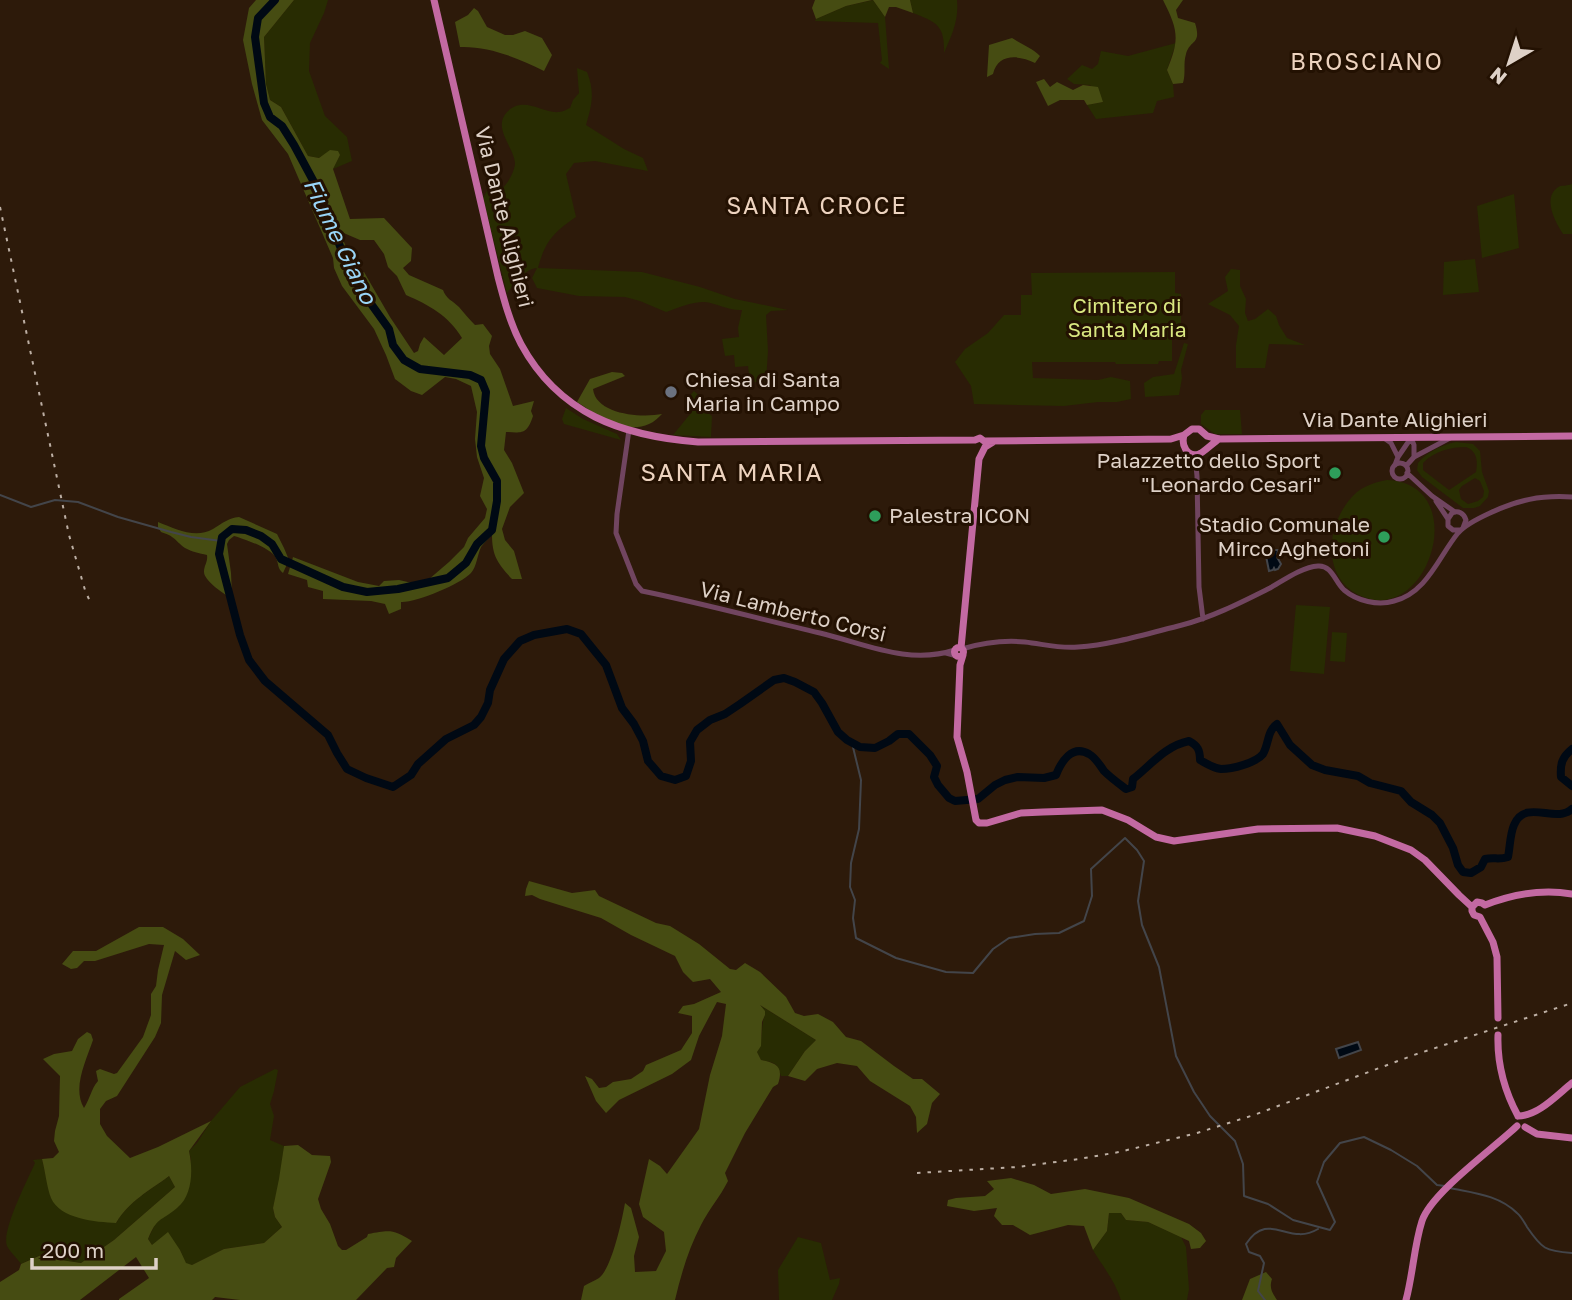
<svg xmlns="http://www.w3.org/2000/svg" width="1572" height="1300" font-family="'Golos Text',sans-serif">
	<rect width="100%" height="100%" fill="#2d1a0a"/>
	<path fill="#282c02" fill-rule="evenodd" d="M294 0H328L324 13 310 43 309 71 325 116 347 137 352 161 333 169 340 155 330 151 319 158 308 156 281 107 270 100 266 84 264 37Z
		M873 0 885 17 889 69 880 63 882 60 878 23 815 21 816 19 846 6Z
		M910 0H957C959 20 952 35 944 53 945 25 936 22 913 13Z
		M1176 43 1167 70 1173 84 1174 97 1157 101 1153 113 1096 119 1087 105 1103 102 1090 85 1074 84 1067 79 1082 65 1092 69 1098 64 1101 51 1128 56Z
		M577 68 587 72C595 92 592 105 586 125L624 149 643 158 648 171 595 161 574 163 566 174 576 217C554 232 545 241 538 268L642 272 700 287 735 299 788 310 771 311 766 315 768 351 766 382H750L748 366 735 367 734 355 725 356 722 339 739 337 738 328 742 310C729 311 717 303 704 302 691 302 678 308 666 312L640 301 625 297 579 296 537 288 532 278 537 268C524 269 515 284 507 293L483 198 488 189C492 190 494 191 499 190 506 188 515 171 515 163 514 147 492 128 507 112 524 95 543 114 559 112 563 112 567 109 570 108L573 100 579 93Z
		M1572 184V234H1563C1555 222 1541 196 1560 186 1561 186 1571 185 1572 184Z
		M1514 194 1519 248 1482 258 1477 206Z
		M1475 259 1479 292 1443 295 1444 262Z
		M1231 269 1240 270V286L1246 299 1245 313 1248 321 1255 319 1268 309 1276 316 1279 325 1287 338 1305 345 1269 344 1265 368H1236V345L1239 326 1230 315 1208 304 1228 291 1225 277Z
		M1175 272V293L1181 294V329H1172V361H1159L1158 364H1116L1115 362H1032L1033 378 1098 380 1111 377 1130 381 1131 399 1117 402H1098L1064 406 974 404 971 386 955 362 965 349 988 333 1004 315H1021V295H1032L1031 273Z
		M1184 343 1188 344 1181 370 1182 378 1179 395 1145 397 1144 383 1153 377 1174 374Z
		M694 391 703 399V409L712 416 711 437 673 435 691 413 684 402Z
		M566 408 583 419 617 434 621 440 564 424 562 419Z
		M1205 410H1240L1242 434H1215L1201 424V415Z
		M1456 442 1473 444 1480 451 1482 472 1489 491 1488 497 1480 506 1474 508H1463L1422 477 1417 470 1418 463C1427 452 1442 445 1456 442ZM1466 447C1477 451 1478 461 1476 472L1449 490 1423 470V463C1434 451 1451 447 1466 447ZM1475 478 1480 481 1484 491 1483 497 1478 501 1468 504 1461 499 1459 490 1462 486Z
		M1387 480C1476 483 1426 639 1352 591 1319 568 1330 515 1357 492 1366 485 1376 482 1387 480Z
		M1296 605 1330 607 1324 674 1290 671Z
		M1332 632 1347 633 1345 662 1330 661Z
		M758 1004 816 1040 805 1051 788 1076H781C777 1062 775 1063 761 1060L757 1052C764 1041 760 1027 765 1015Z
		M275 1069 278 1070 274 1091 270 1104 274 1116 270 1140 284 1146 280 1179 273 1208 275 1217 282 1227 264 1243 224 1249 192 1265 186 1264 180 1250 152 1245 148 1239 156 1222 179 1206 191 1160 189 1151 197 1143 211 1121 240 1087Z
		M42 1159 51 1198 116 1223C130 1200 148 1192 169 1176L175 1187 114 1240 81 1263 54 1259 47 1252 21 1264C17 1258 10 1252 7 1246 1 1231 28 1179 35 1163L33 1160Z
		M1109 1213H1121L1126 1220 1148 1222 1181 1237 1186 1247 1189 1289 1187 1300H1121C1115 1281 1103 1267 1093 1250L1107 1231Z
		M798 1237 821 1243 830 1280 840 1278 839 1284 832 1300H779L778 1270Z"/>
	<path fill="#464c12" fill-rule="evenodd" d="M256 0H294L264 37 266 84 270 100 281 107 308 156 319 158 330 150 338 151 340 155 333 169 350 219 384 218 412 248 411 261 403 268 409 275 443 290C446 299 453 301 459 307 464 313 469 319 475 325L483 324 492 336 489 346 490 354 500 369 513 406 534 401 531 411 533 416C527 434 523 433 506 432L504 450 512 463 524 493 510 507 502 529 505 540 514 551 522 579H512C498 564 492 556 492 535 488 539 484 543 481 547 477 556 477 566 471 573 461 584 415 603 401 602V609L389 614 385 604 371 601 323 599V591L308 587 307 580 288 574 293 557 358 582 379 586 384 581 399 580 412 583 428 580 449 562 464 547 468 538 485 518 487 509 480 496 484 478 477 457 475 439 477 412 471 386 456 379 445 377 422 395 411 391 395 379 386 355 374 329 342 286 334 268 333 258 288 154 262 120 252 84 243 40 249 8ZM339 231 360 240H374L384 254 388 267 397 276 406 295C429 305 449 316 462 338L444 355 424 337 420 344 418 351 414 353 390 317 364 272 358 273Z
		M815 0H872L846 6 816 19 812 8Z
		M873 0H910L913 13 896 7H889L885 17Z
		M1163 0H1183L1176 10 1178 18 1195 23C1202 45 1190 39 1186 54 1183 64 1186 73 1183 83L1173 84 1167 70C1180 39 1178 30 1163 0Z
		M474 8 478 11 487 27 505 35H513L525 31 542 38 552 55 544 71C518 58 489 46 460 47L455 22 468 15Z
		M1012 38C1021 44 1032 48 1040 56L1035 63C1019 55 998 53 993 74L987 77 989 45Z
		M1044 79 1050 87 1057 82 1073 90 1083 85 1098 87 1103 102 1087 105 1084 100H1060L1048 106 1036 82Z
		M612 372 622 373 625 376 593 389C596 415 642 418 662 414 658 418 654 422 649 424 624 435 598 415 577 402L590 379Z
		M239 517 277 534 284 548 289 560 283 573C277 568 279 564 276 558 271 548 244 539 234 536L229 540 227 544 231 573 232 595 228 596C221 592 204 580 204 572 204 565 208 562 207 555 199 553 192 552 185 548 173 539 176 537 161 532L158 527V522C176 529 195 539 213 529 223 523 228 518 239 517Z
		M529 881 572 893 595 890 599 896 656 923 670 926 699 944 730 969 736 970 745 963 760 972 786 997 795 1013 804 1016 818 1014 833 1022 846 1037 861 1041 894 1066 913 1079H922L940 1094 932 1103 927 1124 917 1133 916 1117 910 1106 870 1081 857 1066 837 1063 817 1069 805 1081 788 1076 805 1051 816 1040 760 1005 765 1011V1015L762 1022 761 1046 757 1052 761 1060C776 1063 784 1066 778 1084L773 1087 745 1133 725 1173 728 1181C720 1197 709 1209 701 1225 689 1248 681 1274 675 1300H581L584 1286C588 1283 595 1281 599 1278 612 1268 622 1220 625 1203L631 1208 639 1237 634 1256 635 1272 656 1271 666 1251 664 1232 643 1217 639 1204 649 1159 660 1166 667 1174 699 1129 710 1075 722 1036 726 1004 717 1002 699 1036 691 1060 672 1074 619 1100 606 1113 596 1101 585 1076 592 1079 599 1088 606 1087 613 1082 631 1079 643 1071 646 1065 681 1050 692 1033V1016L678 1013 683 1006 694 1004 721 992 710 979 693 982 683 972 675 956 631 935 601 918 540 899 532 895 525 896 526 889Z
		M139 927H163L183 939 200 955 186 960 175 951 162 995 161 1023 155 1037 117 1096 106 1101 100 1109V1124L107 1136 130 1158 158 1147 211 1121 189 1151C193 1169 193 1195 177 1208 160 1222 157 1217 148 1239L152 1245 168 1232 180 1250 186 1263 192 1265 224 1249 264 1243 282 1227 275 1217 273 1208 279 1179 284 1146 298 1145 312 1155 330 1156 331 1162 318 1199 321 1209 330 1224 338 1246 342 1250H346L367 1237 368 1234C390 1230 393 1229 412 1241L396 1258 394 1267 387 1268 356 1300H240L215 1297 212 1300H119V1299L149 1278 136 1257 80 1300H0V1282L19 1270 21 1264 48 1252 54 1259 81 1263 114 1240 175 1187 169 1176C148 1192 130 1200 116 1223 96 1222 60 1219 51 1198 47 1188 45 1170 42 1159L53 1158 59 1152 54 1141 55 1131 59 1116 60 1076 43 1059 54 1054 72 1051 78 1039 87 1032 91 1034 93 1040C86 1061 72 1088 84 1108 90 1099 91 1089 98 1081L96 1071 100 1069 114 1074 117 1073 143 1037 151 1015V994L156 986 158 970 164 945 149 944 95 961H84L77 968 71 969 62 964 73 951H96Z
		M1011 1178 1034 1185 1051 1194 1085 1189 1129 1198 1189 1224 1201 1233 1206 1241 1200 1248 1191 1249 1189 1241 1148 1222 1126 1220 1121 1213H1109L1107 1231 1093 1250 1084 1226 1068 1225 1030 1235 1013 1225H1002L994 1216 997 1208 974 1211 947 1206 948 1200 956 1198 985 1196 994 1189 987 1181Z
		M1266 1272 1272 1279C1269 1288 1272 1292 1277 1300H1242L1250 1279Z"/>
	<path fill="#000914" stroke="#43454a" stroke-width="2" d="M1271 550H1278L1277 557 1281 564 1278 569 1275 570 1274 568 1273 570 1269 571 1266 556 1270 554Z
		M1358 1042 1361 1050 1339 1058 1336 1049Z"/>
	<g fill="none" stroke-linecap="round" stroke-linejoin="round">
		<path stroke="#43454a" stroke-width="2" d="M0 495 31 507 55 500 78 502 118 517 171 532 191 537 221 541
			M852 743 861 780 859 829 851 863 850 887 855 900 853 918 856 938 896 958 946 972 973 973 993 949 1009 938 1035 934 1059 933 1084 921 1092 896 1091 869 1125 838 1137 850 1144 861 1138 901 1142 925 1159 967 1176 1056 1194 1092 1210 1116 1235 1141 1243 1164 1244 1196 1268 1204 1293 1220 1330 1230 1335 1222 1317 1182 1324 1162 1340 1143 1364 1137 1391 1150 1417 1166 1437 1185 1445 1186
			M1450 1188C1474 1193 1499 1195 1517 1213 1521 1216 1524 1222 1527 1227 1542 1249 1545 1251 1572 1253
			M1265 1300 1258 1291 1264 1263 1260 1256 1249 1252 1246 1244C1269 1209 1288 1247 1318 1229"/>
		<path stroke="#000914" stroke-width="8" d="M275 0 258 18 255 37 264 103 270 117 282 126 294 145 315 184 350 271 359 287 389 329 393 345 404 360 420 369 470 375 481 380 486 392 481 446 484 458 497 481V501L492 530 477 544 466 563 448 578 398 589 367 592 343 587 281 559 272 544 261 536 246 530 232 529 222 537 219 554 240 635 249 660 265 681 328 735 337 753 347 769 366 778 393 787 411 775 418 764 446 739 474 725 481 717 488 703 490 690 504 659 520 641 534 635 567 629 581 634 606 665 622 708 634 724 643 741 648 761 661 776 675 780 686 776 691 761 690 742 697 730 710 720 725 714 740 704 774 680 784 678 795 682 814 692 822 703 838 732 847 740 860 747 875 748 889 741 898 734H909L930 755 937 766 934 777 938 785 949 798 955 801 978 799 995 785 1005 780 1018 777 1044 778 1056 775C1061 762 1072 744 1089 754 1095 757 1100 765 1104 771 1111 778 1118 783 1126 789L1132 787 1133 779C1151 765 1165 746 1189 741 1198 746 1200 750 1200 760 1207 764 1213 768 1221 769 1232 769 1256 763 1263 754 1269 744 1267 731 1277 724L1290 745 1312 765 1325 770 1358 776 1370 783 1401 791 1411 802 1432 815 1440 823 1453 848 1458 865 1463 872 1471 873 1481 867 1485 859C1494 857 1499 860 1508 857 1510 847 1510 834 1514 825 1525 798 1556 824 1572 809
			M1572 749C1562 757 1560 764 1561 777L1572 786"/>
		<path stroke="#714560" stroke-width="5" d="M629 430 617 514 616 533 636 584 642 591C701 603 760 619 820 633 866 644 908 665 955 650
			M1384 438 1391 443 1398 457
			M1411 438 1414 445V457
			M1190 454 1196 466 1197 476 1199 587 1203 619
			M1392 471a8 8 0 1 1 16 0a8 8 0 1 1-16 0Z
			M1395 465 1398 457 1411 438
			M1406 466 1414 457 1450 438
			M1407 473 1432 496 1455 512
			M1436 501 1448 519
			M1460 530H1453L1448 526V519L1452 513C1458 510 1464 513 1466 520L1463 528
			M962 649C982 643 1004 640 1025 642 1043 644 1060 649 1078 647 1111 645 1150 633 1182 625 1213 617 1242 602 1270 588 1284 580 1302 567 1318 566 1332 565 1335 582 1344 590 1357 601 1378 606 1394 601 1427 593 1439 556 1458 533 1466 524 1479 518 1490 513 1518 500 1540 495 1572 497
			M946 653 957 656"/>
		<path stroke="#c369a2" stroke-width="7" d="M434 0 498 277C504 300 510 323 521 344 559 414 622 436 698 442L975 440 980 438 984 441 1171 439 1184 435 1192 429H1199L1207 436 1219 439 1572 436
			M1184 435C1181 445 1187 458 1199 454 1203 453 1214 442 1219 439
			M954.5 652a4.5 4.5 0 1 1 9 0a4.5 4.5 0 1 1-9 0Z
			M961 648 979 459 985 447 993 442
			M963 655 960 665 957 737 967 772 976 820 979 823H987L1021 813 1043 812 1102 810 1128 820 1156 837 1174 841 1258 829 1337 828 1375 836 1411 850 1425 860 1459 895 1472 907V911L1474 915 1480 917 1493 942 1497 957 1498 1018
			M1472 907 1477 902 1482 903 1485 905C1513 894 1543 889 1572 894
			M1498 1035C1497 1065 1504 1090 1518 1116
			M1518 1116C1538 1116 1557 1095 1572 1083
			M1525 1127 1537 1134 1572 1138
			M1406 1300C1413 1274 1414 1246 1422 1221 1431 1193 1494 1148 1517 1126"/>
		<path stroke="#bdafa4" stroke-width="2" stroke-dasharray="3.5 7" stroke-linecap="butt" d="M0 207 69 535 85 590 91 604
			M917 1173 1017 1167 1079 1159 1119 1152 1197 1133 1254 1115 1414 1055 1572 1003"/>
	</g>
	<circle fill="#6b7280" stroke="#231102" stroke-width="2.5" cx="671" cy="392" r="7"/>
	<g fill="#2e9e5b" stroke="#231102" stroke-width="2.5">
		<circle cx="1335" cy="473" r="7"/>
		<circle cx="875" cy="516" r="7"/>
		<circle cx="1384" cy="537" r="7"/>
	</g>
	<g text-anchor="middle" stroke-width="6" stroke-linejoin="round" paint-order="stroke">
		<g font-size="21" fill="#ded1c7" stroke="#231102">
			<text transform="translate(504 217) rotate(76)" y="7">Via Dante Alighieri</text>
			<text x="1395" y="427">Via Dante Alighieri</text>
			<text transform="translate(793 612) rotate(14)" y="7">Via Lamberto Corsi</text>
		</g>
		<g font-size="21" fill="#d9e780" stroke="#231102">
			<text x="1127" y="313">Cimitero di<tspan x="1127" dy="24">Santa Maria</tspan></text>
		</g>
		<g font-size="21" fill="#ded1c7" stroke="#231102" text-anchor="start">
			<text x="685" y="387">Chiesa di Santa<tspan x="685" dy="24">Maria in Campo</tspan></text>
			<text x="1321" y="468" text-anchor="end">Palazzetto dello Sport<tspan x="1321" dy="24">"Leonardo Cesari"</tspan></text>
			<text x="889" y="523">Palestra ICON</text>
			<text x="1370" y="532" text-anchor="end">Stadio Comunale<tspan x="1370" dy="24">Mirco Aghetoni</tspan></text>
		</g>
		<g font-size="23" letter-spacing="2" fill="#edd3bf" stroke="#231102">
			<text x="1367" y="70">BROSCIANO</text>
			<text x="817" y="214">SANTA CROCE</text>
		</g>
		<g font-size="23" font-style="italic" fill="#9ad5f7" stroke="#231102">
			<text transform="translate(340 241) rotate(64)" y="8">Fiume Giano</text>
		</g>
		<g font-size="24" letter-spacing="2" fill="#edd3bf" stroke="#231102">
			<text x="732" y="481">SANTA MARIA</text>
		</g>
	</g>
	<g transform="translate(1509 63) rotate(219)" stroke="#231102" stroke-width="5" paint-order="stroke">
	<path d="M0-5L12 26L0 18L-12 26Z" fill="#ded1c7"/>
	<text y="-10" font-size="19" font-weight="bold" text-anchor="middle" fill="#ded1c7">N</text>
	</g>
	<path d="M32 1258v10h124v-10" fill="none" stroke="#ded1c7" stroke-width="3.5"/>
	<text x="42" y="1258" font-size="21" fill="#ded1c7" stroke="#231102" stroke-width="5" paint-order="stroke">200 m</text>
</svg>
